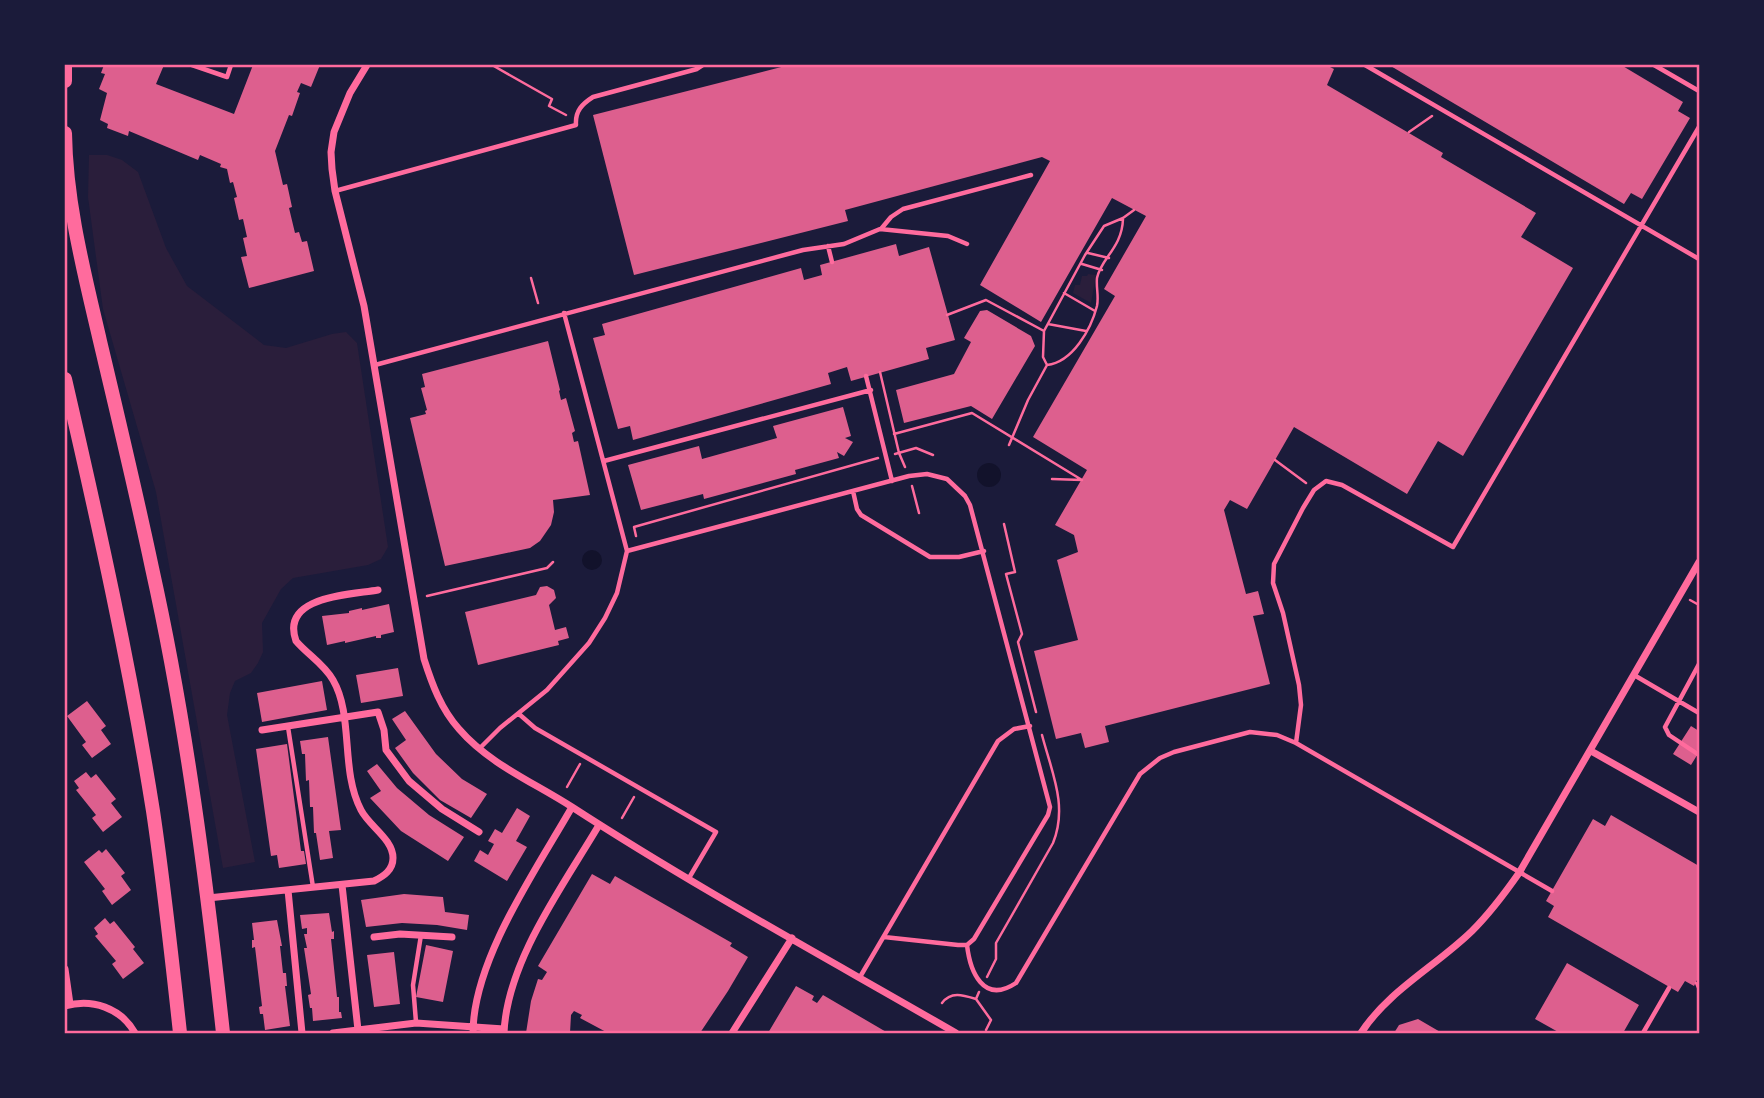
<svg xmlns="http://www.w3.org/2000/svg" width="1764" height="1098" font-family="Lato,sans-serif">
	<rect width="100%" height="100%" fill="#1b1b3a"/>
	<path fill="#2a1e3b" d="M89 155H107L122 160 138 172 166 248 187 286 264 345 286 348 332 334 346 332 357 343 388 547 381 559 368 565 293 578 281 589 262 623 263 652 258 663 251 673 235 681 230 693 227 715 255 862 223 868 156 492 103 309 88 197Z
		M1088 274 1096 275 1091 303 1073 293 1075 285H1080L1082 276H1087Z"/>
	<path fill="#12122b" d="M977 475a12 12 0 1 1 24 0a12 12 0 1 1-24 0Z
		M582 560a10 10 0 1 1 20 0a10 10 0 1 1-20 0Z"/>
	<path fill="#dd5f8e" d="M104 65H164L156 84 234 114 253 65H320L311 87 301 83 297 92 300 93 292 116 289 115 275 151 283 185 287 184 292 207 289 208 295 233 299 232 302 242 307 241 314 271 249 288 241 257 247 256 243 238 247 237 243 219 239 220 234 198 237 197 233 182 230 183 227 169 220 167 221 164 200 155 198 160 129 131 128 136 107 128 108 124 100 120 107 93 99 89 105 74 101 73Z
		M789 65H1326L1334 69 1327 85 1443 153 1441 157 1536 213 1521 237 1573 268 1463 456 1438 441 1407 494 1294 427 1247 509 1230 500 1224 510 1246 594 1258 591 1264 614 1253 616 1270 684 1105 726 1109 742 1085 748 1081 733 1056 739 1034 651 1078 640 1057 560 1078 552 1074 535 1055 525 1087 470 1033 437 1115 296 1104 289 1146 216 1112 198 1041 322 980 285 1050 161 1042 157 845 210 848 221 634 275 593 115Z
		M1389 65H1621L1683 102 1678 111 1690 118 1642 199 1631 193 1624 204Z
		M896 244 899 256 929 247 955 340 926 348 929 359 851 381 847 367 828 373 831 384 633 440 630 426 618 429 593 338 605 335 602 324 801 268 804 280 822 275 820 265Z
		M987 310 1031 336 1035 346 992 419 971 406 904 423 896 390 954 374 971 342 964 338 980 311Z
		M548 341 560 390 559 391 561 400 566 398 575 431 572 433 574 442 578 441 590 495 553 500 554 512 551 525 540 541 530 548 445 566 410 418 426 414 425 411 427 410 421 388 425 387 422 374Z
		M843 407 851 436 845 438 853 442 844 456 837 452 839 458 795 470 796 474 704 499 703 494 641 510 628 465 699 446 702 459 777 438 773 426Z
		M547 586 554 590 556 598 549 605 555 630 566 627 569 638 558 641 559 645 478 665 465 612 536 595 540 587Z
		M389 604 394 632 381 635V638H376V636L345 643V641L327 645 322 616 349 613V611L362 608V610Z
		M398 668 403 696 361 703 356 675Z
		M322 681 327 710 262 722 257 693Z
		M87 701 106 726 101 730 111 744 92 758 82 745 86 742 67 716Z
		M405 711 436 754 462 779 487 794 471 818 440 800 413 773 395 748 406 740 392 719Z
		M1691 726 1699 731V752L1691 765 1673 754Z
		M328 737 341 830 329 831 333 858 320 860 316 833H314L313 807H310L309 780 306 781 305 754H302L300 741Z
		M287 744 301 851H304L306 864 279 868 277 855 271 856 256 749Z
		M377 764 397 788 429 815 464 837 448 861 401 831 370 798 381 791 367 771Z
		M86 772 91 778 96 774 116 799 111 803 122 817 103 832 92 818 96 815 76 790 79 788 74 781Z
		M517 808 530 816 516 841 527 847 507 881 474 861 480 850 488 855 494 844 488 841 495 829 502 833Z
		M1611 815 1699 866V976L1694 986 1685 981 1678 992 1548 917 1554 906 1546 901 1593 819 1605 826Z
		M106 849 125 873 121 876 131 890 112 905 102 891 105 889 84 862 99 850 102 853Z
		M592 874 610 884 615 876 732 943 730 946 748 957 728 991 700 1033H608L580 1018 582 1015 574 1011 571 1015 570 1033H526L531 1001 538 979 542 980 547 972 538 966Z
		M404 894 443 897 445 912 469 915 467 930 437 925 402 923 366 927 361 900Z
		M329 913 332 932 334 931V939H331L337 997H339V1012H341L342 1018 313 1021 312 1008H310L308 995 311 994 304 948H307L304 934H307V928L302 929 300 915Z
		M105 918 110 924 114 921 135 947 133 949 144 963 123 979 112 964 116 961 95 936 98 934 94 928Z
		M277 920 282 946H280L283 973H286L287 986H285L290 1026 265 1030 263 1014H260L259 1007 262 1006 255 947 252 948V940H254L252 923Z
		M426 945 453 951 443 1002 416 997Z
		M394 952 400 1004 374 1007 367 955Z
		M1567 963 1639 1005 1623 1033H1560L1535 1019Z
		M796 986 814 996 812 1000 817 1003 823 995 888 1033H768Z
		M1418 1019 1442 1033H1394L1399 1025Z"/>
	<g fill="none" stroke-linecap="round" stroke-linejoin="round">
		<path stroke="#ff6b9d" stroke-width="2.5" d="M492 65 552 99 549 106 566 115
			M1409 132 1432 116
			M1088 253 1109 258
			M1082 264 1102 270
			M531 278 538 303
			M1064 293 1095 311
			M947 315 986 300 1044 331
			M1048 324 1086 331
			M1047 365C1073 362 1091 329 1097 306 1099 297 1096 287 1097 278 1101 258 1122 248 1123 219
			M880 372 899 453 905 467
			M894 434 972 413 1082 480 1052 479
			M1009 445 1028 400 1047 365 1043 357 1044 331 1085 255 1104 226 1123 218 1134 210
			M895 454 916 448 933 455
			M1275 460 1306 483
			M912 486 919 513
			M1004 524 1015 572 1006 574 1022 634 1018 642 1036 712
			M636 536 634 527 878 458
			M427 596 547 568 553 562
			M1690 600 1699 605
			M567 787 580 764
			M622 818 634 797
			M987 977 996 959V943L1053 843C1068 806 1052 773 1042 735
			M1696 983 1699 990
			M976 999 991 1020 986 1030
			M942 1003C951 991 963 995 976 999L979 992"/>
		<path stroke="#ff6b9d" stroke-width="4.5" d="M192 65 227 77 231 65
			M1365 65 1699 259
			M1654 65 1699 91
			M335 191 576 125C575 111 582 104 593 97L697 69 703 65
			M881 229 891 217 903 209 1031 175
			M828 246 832 262
			M375 365 803 250 844 244 880 229 948 236 967 244
			M866 376 892 481
			M604 461 871 390
			M853 491 857 509 861 515 930 557H959L984 551
			M627 551 909 476 927 474 947 479 965 496 970 505 1050 807 1048 815 974 939 967 945H958L884 937
			M1699 664 1665 727 1669 735 1699 755
			M1634 675 1699 713
			M519 714 535 728 716 832 689 878
			M288 727 313 887
			M1296 743 1301 705 1299 685 1283 613 1273 583 1274 564 1303 508 1314 490 1326 481 1342 485 1453 547 1699 127
			M480 748 500 728 547 690 589 643 605 618 617 593 627 551 564 313
			M967 945C970 971 983 1005 1016 983L1140 774 1160 758 1174 752 1250 732 1277 735 1296 743 1552 891
			M860 977 998 741 1014 729 1030 726
			M416 1022 413 985 421 935
			M1643 1033 1669 988"/>
		<path stroke="#ff6b9d" stroke-width="7" d="M367 65 350 93 334 132 331 152 332 169 335 191 364 306 424 659C432 684 441 709 459 729 489 764 535 783 572 807 697 888 828 959 956 1033
			M262 730 378 712 384 730 386 750 409 781 442 809 479 832
			M1591 751 1699 812
			M342 885 358 1030
			M288 890 302 1033
			M208 898 374 881C384 876 393 870 393 858 393 839 369 826 361 810 340 770 354 716 333 680 324 664 308 655 296 641 280 596 349 595 378 590
			M374 937 400 934 452 937
			M65 969 70 1004
			M65 1006C92 998 121 1008 135 1033
			M333 1033 416 1023 504 1029
			M473 1033C473 960 536 870 572 807
			M504 1033C507 961 563 886 599 825
			M732 1033 792 938
			M1361 1033C1388 991 1436 966 1472 931 1490 913 1505 893 1519 873L1699 562"/>
		<path stroke="#ff6b9d" stroke-width="14" d="M65 81V65
			M65 133C66 203 84 272 100 341 118 417 136 492 152 568 186 721 206 877 223 1033
			M65 379C98 522 130 666 153 811 164 885 172 959 180 1033"/>
	</g>
	<rect width="1764" height="1098" fill="none" stroke="#1b1b3a" stroke-width="133"/>
	<rect x="66" y="66" width="1632" height="966" fill="none" stroke="#ff6b9d" stroke-width="2.5"/>
</svg>
